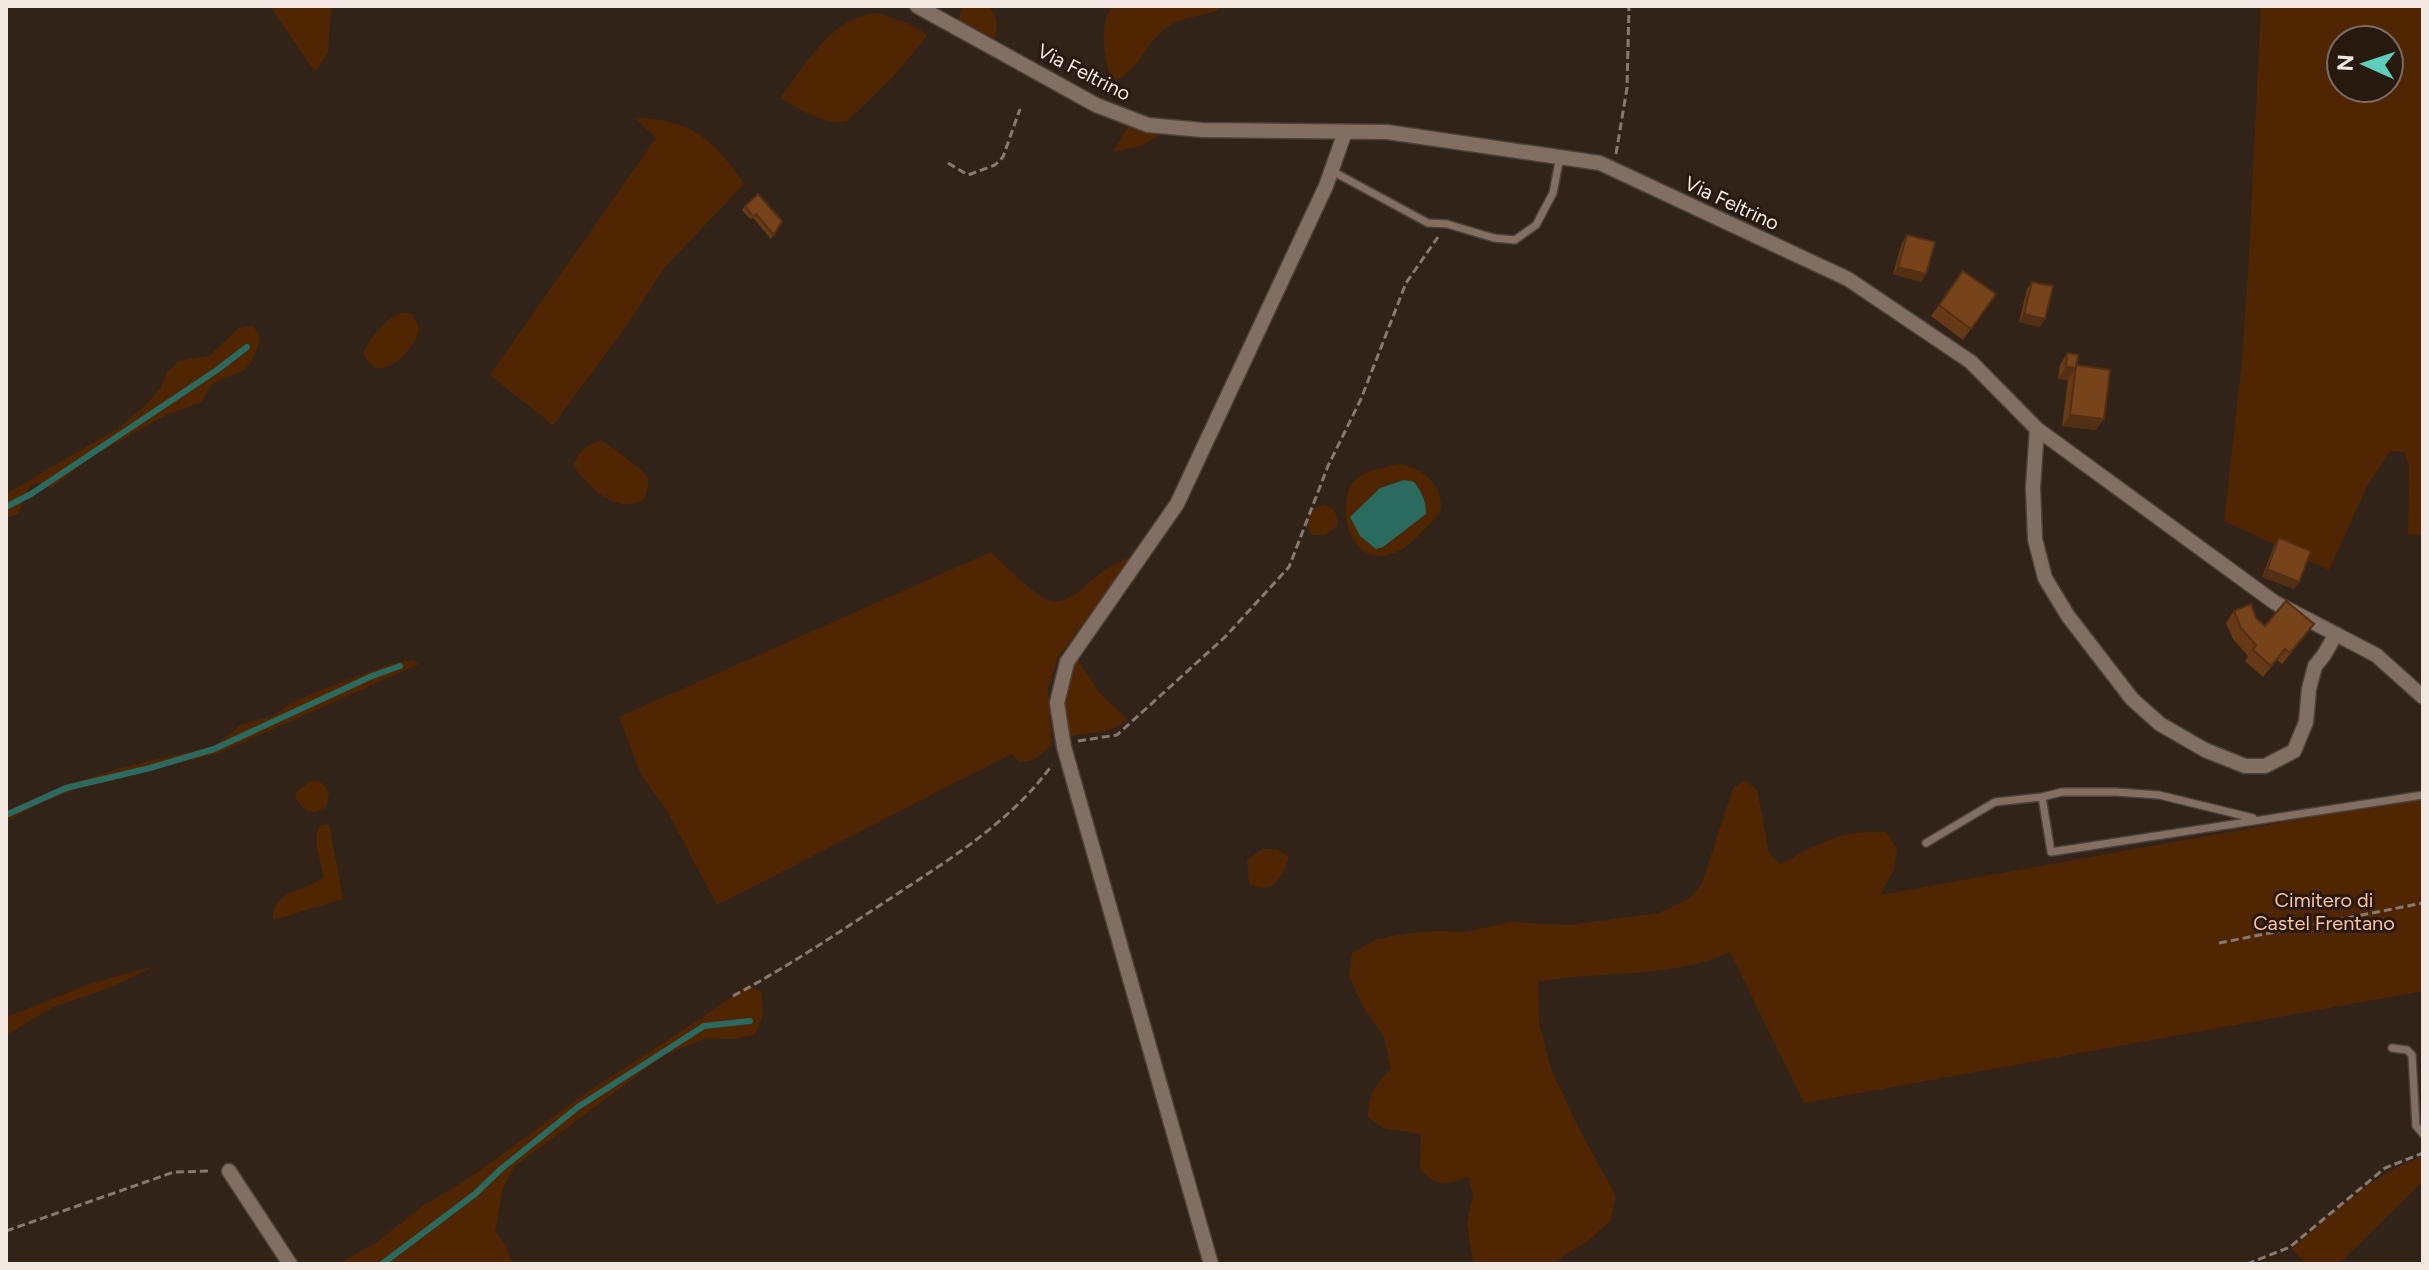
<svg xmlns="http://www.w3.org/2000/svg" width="2429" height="1270" font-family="Figtree,sans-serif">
	<rect width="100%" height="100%" fill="#322319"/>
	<path fill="#502602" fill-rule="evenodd" d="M270 6H331L328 53 315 72Z
		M968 6H987C999 16 997 26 995 39L958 20 962 9Z
		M1113 6H1220L1218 10C1201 17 1179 17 1164 29 1146 44 1139 69 1117 80L1110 76C1104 55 1098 24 1113 6Z
		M2261 6H2423V536L2408 534 2409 467 2404 452 2390 451 2367 486 2329 570 2224 521 2241 370 2248 275ZM2341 40H2389V88H2341Z
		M877 13 907 23 928 35 893 77 847 121C821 125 802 110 780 98 804 66 834 15 877 13Z
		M635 118C691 119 714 139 744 184L665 267 627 325 553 425 490 375 656 138Z
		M1131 122 1164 132 1141 146 1113 152Z
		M405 312 412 314 419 329C418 343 391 375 375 367 370 365 366 358 363 353 371 337 387 316 405 312Z
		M253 326 259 335 258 347 251 363 244 370 212 384 201 402 166 415 93 456 50 489C28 470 26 501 18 514L6 518V494L120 427 148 403 161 387 167 372 179 361 209 356 239 328Z
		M601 441C608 444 647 472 648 479 649 485 646 493 644 499 616 516 590 487 573 466 579 452 585 444 601 441Z
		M1396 464C1420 465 1446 486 1440 512 1425 529 1406 554 1382 556 1347 559 1335 500 1356 479 1365 470 1384 468 1396 464ZM1404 480C1418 490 1426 495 1426 514L1350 517 1380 488Z
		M1324 505C1335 506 1338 516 1337 526L1325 535H1312C1303 522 1309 509 1324 505Z
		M991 552C1003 563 1035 597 1050 601 1071 606 1089 580 1104 571 1115 564 1127 559 1138 553L1058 657 1048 688 1052 745 1034 760 1020 762 1011 754 717 905 667 811 641 775 619 717Z
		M1075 656 1099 692 1128 720 1110 730 1066 737 1061 693Z
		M412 660 419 664 219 753 76 789 37 805 6 822V811L62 786 125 767 214 746 242 724 271 717 292 703 319 691 390 664Z
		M1745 780 1757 790 1769 853 1780 865C1818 843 1840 830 1886 832L1897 849 1894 869 1880 895 2423 797V991L1804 1103 1730 952C1671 979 1602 970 1538 982L1539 1023 1551 1069 1580 1131 1616 1196 1611 1220 1588 1241 1551 1264H1477L1472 1256 1467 1223 1473 1195 1468 1177C1446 1185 1438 1188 1420 1169L1421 1134 1383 1128 1368 1117C1368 1094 1376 1084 1391 1069L1384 1037 1364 1008 1349 977 1352 953 1375 940 1404 934 1434 931 1465 932 1511 922 1569 925 1659 913 1690 898 1702 883 1733 788Z
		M311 781C322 781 325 785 329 794L326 807 316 812 306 811 295 798 297 791Z
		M329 824 343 899 273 920C271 891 304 891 323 878 322 861 312 843 319 826Z
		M1263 849H1276L1289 857C1283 876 1271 898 1249 883L1247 860Z
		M155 966 107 989 53 1007 6 1035V1017L92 983Z
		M748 985 761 992 763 1014 755 1035 732 1039 706 1038 665 1055 515 1166 503 1188 495 1231 506 1246 513 1264H338L377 1242 423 1206 474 1175 583 1095 703 1017Z
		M2423 1156V1181L2343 1260 2331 1264H2307L2291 1249C2332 1215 2372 1174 2423 1156Z"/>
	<path fill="#2b6a5f" d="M1404 480 1414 482C1422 493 1426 501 1426 514L1383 547 1376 549 1360 536 1350 517 1380 488Z"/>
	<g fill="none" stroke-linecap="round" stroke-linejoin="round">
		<path stroke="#2b6a5f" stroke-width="6" d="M6 507 31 494 217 370 247 347
			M6 815 66 788 150 768 214 749 372 676 400 666
			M382 1264 475 1194 501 1169 578 1107 704 1026 750 1021"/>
		<g stroke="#4d4139" stroke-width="10">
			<path id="service" d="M1332 171 1428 223 1447 224 1494 238 1515 240 1536 225 1553 193 1560 157
				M2042 797 2051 852 2423 795
				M1926 843 1995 802 2042 797 2062 792H2116L2159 795 2253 818
				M2392 1048 2407 1050 2412 1055 2416 1126 2423 1134"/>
		</g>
		<g stroke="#4d4139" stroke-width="17">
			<path id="minor" d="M917 6 1096 105 1148 125 1202 130 1387 132 1600 163 1848 279 1971 362 2037 429 2274 602 2376 655 2423 697
				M2037 429 2033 487 2035 539 2045 578 2068 616 2132 699 2160 724 2205 750 2245 766H2265L2294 751 2306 722 2309 689 2315 666 2324 655 2336 634
				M229 1171 290 1264
				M1211 1264 1064 747 1057 703 1067 662 1177 504 1326 186 1345 132"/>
		</g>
		<path stroke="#857970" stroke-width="3" stroke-dasharray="8 4" stroke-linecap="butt" d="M1616 154 1627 88 1629 6
			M948 163 968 175 995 165 1003 157 1020 109
			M1078 741 1117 735 1225 637 1289 567 1328 466 1361 399 1406 283 1438 237
			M2219 943 2423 903
			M733 996C789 966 841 931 894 896 951 858 1011 822 1052 765
			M6 1231 174 1172 212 1171
			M2247 1264 2290 1247 2385 1168 2423 1153"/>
		<use href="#service" stroke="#826f63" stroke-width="7"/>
		<use href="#minor" stroke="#826f63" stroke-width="14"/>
	</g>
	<path fill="#663a17" d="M745 206 782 221 771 239 753 218 750 219 742 210Z
		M1907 235 1926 274 1921 282 1893 274 1902 243Z
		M1963 271 1996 294 1963 340 1931 316Z
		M2032 282 2040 327 2019 322 2027 289Z
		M2067 353 2076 366 2096 430 2062 426 2068 379H2058L2060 365Z
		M2279 538 2294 589 2262 577 2274 546Z
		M2234 611 2256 618 2265 626 2306 635 2282 664 2277 660 2263 677 2245 661 2248 656 2233 639 2226 623Z"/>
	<path fill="#532f13" d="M1898 267 1926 274 1921 282 1893 274Z
		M2024 314 2045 319 2040 327 2019 322Z
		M2066 367 2076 368 2068 380 2058 379Z
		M2070 415 2104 419 2096 430 2062 426Z
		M2267 569 2299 582 2294 589 2262 577Z
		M2314 624 2306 635 2282 664 2290 653Z"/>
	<path fill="#77431b" stroke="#532f13" stroke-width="2" d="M758 194 782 221 774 235 756 214 753 216 745 206Z
		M1907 235 1935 242 1926 274 1898 267Z
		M1963 271 1996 294 1971 329 1939 305Z
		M2032 282 2053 286 2045 319 2024 314Z
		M2067 353 2078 355 2076 368 2066 367Z
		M2076 365 2110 370 2104 419 2070 415Z
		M2279 538 2311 551 2299 582 2267 569Z
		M2286 601 2314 624 2290 653 2285 649 2271 666 2253 650 2256 645 2241 628 2234 611 2251 604 2256 618 2265 626Z"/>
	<g text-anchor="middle" stroke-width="6" stroke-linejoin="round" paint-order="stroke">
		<g font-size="20" fill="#f2e8e1" stroke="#28190f">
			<text transform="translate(1084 72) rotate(27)" y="7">Via Feltrino</text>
			<text transform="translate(1732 203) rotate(25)" y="7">Via Feltrino</text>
		</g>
		<g font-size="20" fill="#fdc29b" stroke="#28190f">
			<text x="2324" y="907">Cimitero di<tspan x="2324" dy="23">Castel Frentano</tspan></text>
		</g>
	</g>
	<rect width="2429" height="1270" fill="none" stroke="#f2e8e1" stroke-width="16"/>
	<g transform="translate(2365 64) rotate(273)"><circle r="38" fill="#28190f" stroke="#796c63" stroke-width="2"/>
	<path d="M0-6L14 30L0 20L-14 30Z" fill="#5cceba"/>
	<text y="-12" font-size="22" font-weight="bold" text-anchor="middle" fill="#f2e8e1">N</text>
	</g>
</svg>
